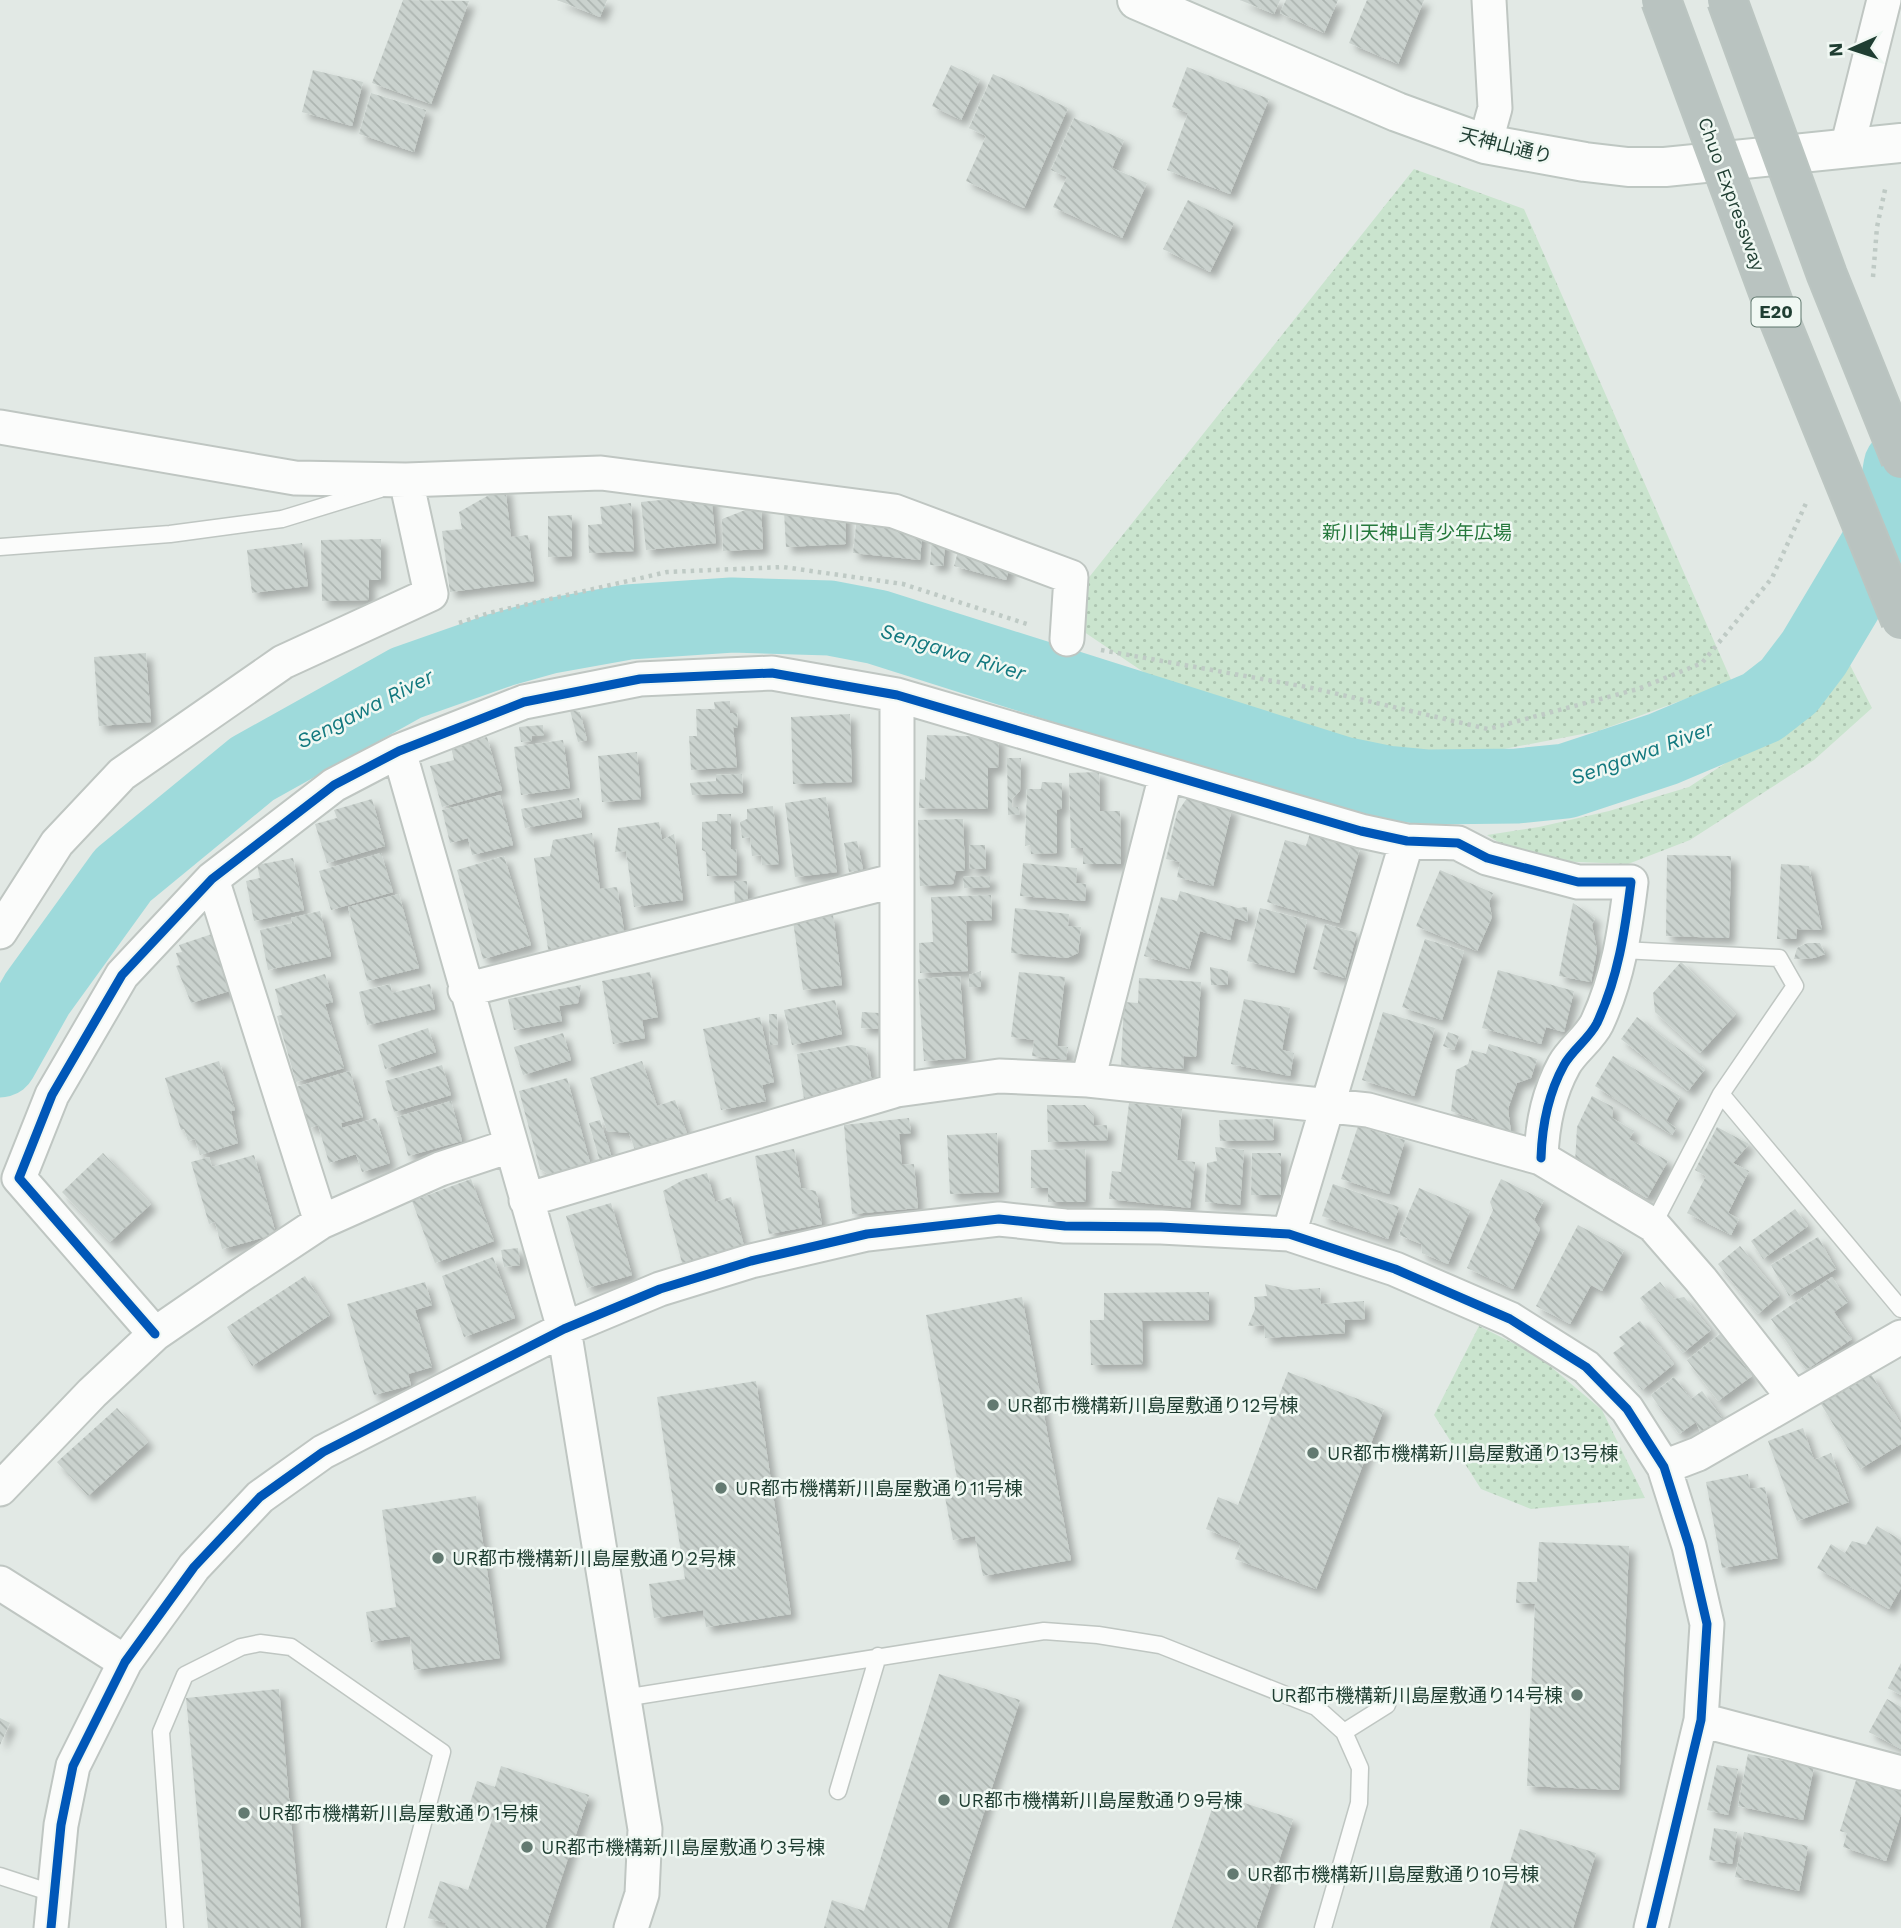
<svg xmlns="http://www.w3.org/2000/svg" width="1901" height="1928" font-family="'Work Sans','Noto Sans JP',sans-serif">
	<defs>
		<pattern id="park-dots" width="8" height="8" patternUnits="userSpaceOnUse" patternTransform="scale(1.75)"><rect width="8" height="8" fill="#cae4ce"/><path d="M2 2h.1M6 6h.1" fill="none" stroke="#adc5b1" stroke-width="1.8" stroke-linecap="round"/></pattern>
		<pattern id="building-back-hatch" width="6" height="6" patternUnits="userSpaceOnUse" patternTransform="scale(1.75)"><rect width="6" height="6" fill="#cad2ce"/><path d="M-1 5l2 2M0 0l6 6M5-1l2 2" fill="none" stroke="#adb5b1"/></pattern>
		<filter id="shadow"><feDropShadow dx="6" dy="6" stdDeviation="3.5" flood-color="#0004"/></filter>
	</defs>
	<rect width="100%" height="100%" fill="#e2e9e5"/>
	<path fill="url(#park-dots)" d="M1414 169 1524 209 1732 682 1598 731 1405 768 1182 698 1059 615Z
		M1850 665 1872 708 1814 760 1690 840 1628 864 1527 860 1487 835 1539 827 1609 811 1689 787 1750 747Z
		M1479 1326 1537 1355 1602 1410 1645 1498 1531 1509 1481 1489 1434 1415Z"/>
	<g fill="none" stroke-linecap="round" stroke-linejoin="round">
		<path stroke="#9edadb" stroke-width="75" d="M0 1060 37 994 123 875 252 769 406 683 500 650 550 636 628 622 732 615 830 618 877 627 1342 774 1386 783 1428 787 1517 786 1566 781 1663 749 1762 707 1789 686 1814 653 1891 524 1901 466"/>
	</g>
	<path fill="url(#building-back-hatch)" filter="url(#shadow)" d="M403 0 469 1 431 104 372 83Z
		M557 0H607L600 17Z
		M1240 0H1280L1274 14Z
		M1286 0H1338L1324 33 1280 13Z
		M1367 0H1424L1398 64 1349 43Z
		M951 65 980 79 961 120 932 106Z
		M1187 67 1269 99 1230 194 1167 170 1188 113 1172 107Z
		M313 70 363 82 352 126 302 112Z
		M993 74 1068 108 1024 208 966 181 986 136 969 128Z
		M371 93 426 110 414 152 359 134Z
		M1074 118 1124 140 1112 168 1147 183 1122 238 1053 207 1067 177 1051 170Z
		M1188 200 1234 223 1210 272 1163 249Z
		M505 486 511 537 528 535 534 581 450 592 442 531 462 529 459 512Z
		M711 495 716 543 646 550 641 502Z
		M631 503 634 551 589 553 588 525 602 524 600 507Z
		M761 504 763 549 723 551 722 519Z
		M845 508 846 544 786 547 784 511Z
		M572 515V556L548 557V516Z
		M857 517 923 524 920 560 853 553Z
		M932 535 946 536 943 566 930 565Z
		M381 539V580H369V600L322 601 321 540Z
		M302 543 308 586 252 593 247 550Z
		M960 544 1012 558 1006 580 954 566Z
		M146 653 151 722 99 726 94 657Z
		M730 701V713H737L738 728 733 727 737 767 691 770 689 736H697L696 709H715L714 702Z
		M570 710 580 712 587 740 578 742Z
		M850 714 852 782 793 784 791 717Z
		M543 725 544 735 532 736 531 741 521 742 519 727Z
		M927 735 999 737 998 768H988V809L919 808 920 779 925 780Z
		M487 737 502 790 442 807 430 766 454 760 451 747Z
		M563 740 570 788 521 795 514 747Z
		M637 752 641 799 602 802 598 756Z
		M1007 758H1021L1020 791 1012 799V807H1018L1020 814 1008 815Z
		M1099 772 1100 811H1120L1121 864H1083V848H1071L1069 773Z
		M742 774 743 793 692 795 690 783 716 781V775Z
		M1042 782 1062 783V808L1057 810V853L1031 854 1030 845 1025 846 1027 789H1041Z
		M500 795 513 845 472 855 468 838 450 843 442 810Z
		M826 797 837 872 795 877 785 803Z
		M579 798 582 817 525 828 521 809Z
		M1187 798 1232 809 1213 886 1177 877 1180 862 1166 859 1177 813Z
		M372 799 385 846 327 863 315 824 337 818 334 810Z
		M773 806 779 864 762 865 761 855 752 856 750 837 742 838 740 822 747 819V809Z
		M717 814H731V849H736L737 875 707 876 706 852 702 850V822L717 821Z
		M963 819 965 871H956L953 884 920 886 918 820Z
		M659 822 662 840 674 834 683 900 634 907 626 851 615 852 618 828Z
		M592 833 600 889 617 887 626 943 549 955 534 858 550 856 553 840Z
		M1310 833 1360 848 1339 923 1267 902 1285 840 1306 846Z
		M857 841 863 869 849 872 844 843Z
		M969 845H985L986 869H970Z
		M381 853 393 892 331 910 319 871Z
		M1667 855 1731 856 1729 938 1666 936Z
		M504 856 531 945 483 959 457 870Z
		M293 858 304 910 254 921 246 881 260 878 257 865Z
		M1023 863 1077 868 1076 883 1086 884 1085 901 1020 896Z
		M1781 864 1809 866 1822 930 1797 929 1796 939H1777Z
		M1440 870 1493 893 1489 902 1492 917 1477 951 1416 926Z
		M990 876V887L964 888 963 877Z
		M734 881H747L748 902 735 903Z
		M1180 891 1238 908 1247 907 1248 922 1235 918 1230 940 1200 931 1189 969 1144 956 1161 897 1177 901Z
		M399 894 419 968 367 981 348 907Z
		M991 895 992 920 966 921 968 971 920 973 919 943 933 942 931 897Z
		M1573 903 1595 918 1592 925 1597 950 1591 982 1559 976Z
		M1015 908 1069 914 1068 926 1081 927 1078 953 1067 958 1011 953Z
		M1260 908 1307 920 1294 973 1247 961Z
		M320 911 331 956 268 970 260 930 292 923 291 918Z
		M833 915 842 985 803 990 793 921Z
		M1325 924 1357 933 1345 978 1313 969Z
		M215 933 233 990 191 1003 176 966 180 965 176 953 182 952 179 945Z
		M1425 939 1464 951 1442 1020 1402 1007Z
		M1807 943H1820L1825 954 1814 958 1794 959 1797 948Z
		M1681 962 1736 1014 1700 1053 1655 1012 1653 993Z
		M1210 967 1228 971V985H1211Z
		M1498 970 1574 991 1564 1032 1546 1027 1541 1044 1482 1028Z
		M981 971V987H969V975Z
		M650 972 658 1017 642 1020 645 1038 613 1044 602 981Z
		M1019 972 1065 977 1057 1046 1068 1047 1066 1060 1032 1056 1034 1040 1011 1037Z
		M325 974 333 1002 325 1004 344 1068 296 1082 277 1016 282 1015 275 989Z
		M960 976 966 1058 924 1061 918 979Z
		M1139 978 1201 982 1196 1057 1184 1056 1183 1069 1121 1065 1124 1002 1138 1003Z
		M390 984 392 993 430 984 435 1009 367 1025 359 992Z
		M581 985 578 1003 559 1006 562 1021 514 1030 508 999Z
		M1244 999 1290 1008 1282 1050 1294 1053 1290 1076 1231 1064Z
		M835 1000 842 1034 792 1045 784 1010Z
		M862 1012 879 1013 878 1029 861 1028Z
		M1383 1012 1435 1028 1414 1096 1362 1080Z
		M769 1014H777L778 1044 770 1045Z
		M760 1017 774 1082 762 1085 766 1101 721 1110 703 1029Z
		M1637 1017 1705 1069 1688 1091 1621 1039Z
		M428 1028 436 1052 385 1069 378 1045Z
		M1448 1032 1459 1036 1454 1050 1443 1046Z
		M563 1033 571 1060 523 1075 514 1047Z
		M1489 1044 1537 1059 1531 1078 1517 1083 1508 1109 1511 1132 1451 1111 1456 1070 1468 1064 1472 1050 1486 1054Z
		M851 1045 866 1048 873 1088 804 1099 797 1054Z
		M1613 1056 1680 1096 1666 1121 1676 1128 1672 1135 1595 1086Z
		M219 1061 235 1110 231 1111 238 1143 200 1155 195 1139 188 1141 184 1129 181 1130 165 1078Z
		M642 1061 657 1106 675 1100 689 1139 637 1156 629 1133 607 1131 590 1078Z
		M442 1065 451 1095 394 1112 385 1081Z
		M350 1071 363 1117 341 1123 342 1128 376 1118 390 1163 362 1172 356 1154 329 1163 318 1125 310 1128 296 1087Z
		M567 1078 592 1170 556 1179 540 1169 519 1091Z
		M1592 1096 1613 1107 1612 1118 1634 1131 1629 1139 1668 1161 1647 1198 1612 1178 1597 1180 1575 1164 1577 1127Z
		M451 1101 462 1141 408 1156 397 1117Z
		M1129 1103 1182 1109 1177 1160 1195 1162 1190 1208 1109 1199 1112 1171 1121 1172Z
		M1047 1105H1085L1094 1116V1126L1107 1125 1108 1140 1048 1142Z
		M909 1118 911 1133 899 1134 902 1165 914 1164 918 1208 852 1214 844 1125Z
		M1273 1119 1274 1140 1220 1141 1219 1120Z
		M600 1120 612 1158 600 1162 589 1123Z
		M1358 1126 1405 1140 1389 1194 1341 1179Z
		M1717 1127 1749 1144 1733 1163 1749 1171 1728 1213 1739 1219 1731 1235 1687 1213 1706 1176 1695 1170Z
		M997 1133 999 1192 950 1194 947 1135Z
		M1215 1147 1244 1150 1240 1205 1205 1202 1207 1163 1217 1161Z
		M794 1149 801 1188 816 1191 822 1224 769 1234 755 1156Z
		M1085 1149 1086 1202H1048V1188H1031V1150Z
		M103 1153 151 1204 110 1242 62 1192Z
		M1252 1153H1281V1195H1251Z
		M254 1155 276 1234 222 1249 215 1222 209 1224 191 1162 209 1157 212 1167Z
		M707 1173 715 1202 731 1197 744 1246 682 1263 663 1191 683 1180Z
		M471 1179 494 1241 435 1263 412 1201Z
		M1501 1179 1544 1200 1534 1220 1540 1229 1513 1289 1467 1268 1493 1210 1490 1202Z
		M1333 1184 1399 1207 1388 1239 1322 1216Z
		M1419 1188 1470 1210 1448 1264 1422 1253 1421 1244 1399 1235Z
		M611 1203 632 1275 587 1288 566 1216Z
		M1795 1209 1808 1226 1763 1259 1751 1241Z
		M1578 1225 1624 1250 1602 1291 1591 1285 1570 1324 1536 1306Z
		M1818 1237 1836 1269 1789 1296 1771 1265Z
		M1740 1246 1780 1295 1758 1314 1718 1264Z
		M518 1248 520 1265 504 1267 501 1250Z
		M493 1257 515 1318 464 1337 442 1276Z
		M305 1276 330 1315 252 1366 227 1327Z
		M1832 1277 1848 1302 1834 1312 1852 1339 1806 1370 1771 1319Z
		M425 1282 432 1305 415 1310 432 1367 408 1374 411 1385 374 1395 347 1304Z
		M1660 1282 1674 1299 1684 1297 1711 1330 1683 1353 1640 1298Z
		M1265 1284 1292 1290 1320 1288 1321 1304 1364 1301 1365 1319 1345 1320V1333L1265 1338 1264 1325 1248 1326 1255 1309 1254 1297 1267 1296Z
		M1209 1292V1320L1142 1321 1143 1364 1091 1365 1090 1320H1104V1293Z
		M1022 1297 1071 1560 983 1576 975 1536 953 1540 945 1497 960 1494 926 1315Z
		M1640 1321 1674 1364 1642 1390 1613 1353 1625 1344 1619 1337Z
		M1720 1334 1752 1376 1718 1401 1687 1360Z
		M1288 1372 1384 1409 1316 1589 1235 1559 1241 1543 1206 1529 1218 1497 1238 1505Z
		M1871 1374 1901 1424V1444L1860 1469 1821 1404Z
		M1674 1377 1691 1399 1702 1391 1722 1418 1701 1434 1696 1422 1679 1434 1651 1395Z
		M756 1381 791 1614 706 1627 703 1610 654 1618 649 1584 685 1579 657 1397Z
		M117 1408 148 1442 88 1496 57 1462Z
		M1803 1428 1814 1460 1831 1453 1849 1502 1797 1521 1768 1441Z
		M1748 1474 1750 1489 1765 1487 1778 1558 1722 1568 1706 1482Z
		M476 1496 500 1658 414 1670 410 1636 371 1642 366 1612 396 1607 382 1510Z
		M1877 1526 1901 1540V1588L1889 1609 1817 1568 1831 1544 1845 1553 1852 1541 1866 1545Z
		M1539 1542 1629 1546 1619 1790 1527 1786 1535 1604 1516 1603 1517 1582H1537Z
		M1901 1663V1695L1888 1688Z
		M939 1674 1020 1700 947 1928H824L832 1900 864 1911Z
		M279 1689 301 1928H208L186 1698Z
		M1887 1699 1901 1707V1749L1869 1732Z
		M0 1718 10 1723 0 1745Z
		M1748 1754 1814 1767 1803 1820 1738 1806Z
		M1717 1765 1738 1769 1728 1815 1707 1810Z
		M501 1766 589 1795 545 1928H445L446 1923 428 1918 440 1881 468 1890 494 1814 469 1806 477 1781 495 1787Z
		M1858 1774 1901 1788V1814L1886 1861 1843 1847 1847 1833 1840 1831Z
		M1217 1794 1293 1819 1256 1928H1172Z
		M1714 1828 1737 1832 1732 1864 1709 1860Z
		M1520 1829 1596 1853 1573 1928H1490Z
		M1744 1832 1808 1846 1799 1891 1735 1877Z"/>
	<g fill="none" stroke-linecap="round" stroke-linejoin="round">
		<g stroke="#bfc6c2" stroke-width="19">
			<path id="lane" d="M0 547 170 534 282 519 380 489
				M1622 950 1779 958 1795 986 1721 1094 1653 1225
				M1721 1094 1901 1309
				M624 1698 1044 1631 1098 1635 1160 1645 1316 1707 1344 1732 1360 1768 1359 1803 1323 1928
				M1344 1732 1387 1705
				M838 1791 878 1656
				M0 1876 52 1893
				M175 1928 161 1732 185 1675 241 1647 260 1643 291 1647 442 1752 395 1928"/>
		</g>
		<g stroke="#bfc6c2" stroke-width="37">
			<path id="street" d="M1485 144 1495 108 1489 0
				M1847 148 1884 0
				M0 427 295 478 406 480 431 594 283 662 122 774 57 843 0 932
				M406 480 601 473 894 511 1071 577 1067 639
				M399 751 564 1329 645 1829 642 1894 631 1928
				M212 879 321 1222
				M465 990 897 880
				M1088 1080 1166 775
				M897 1090V695
				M526 1200 897 1090 999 1076 1088 1080 1368 1110 1541 1158 1653 1225 1701 1280 1793 1397
				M1289 1234 1407 841
				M155 1334 19 1178 52 1095 122 975 212 879 334 785 399 751 524 702 640 679 772 673 897 695 1361 831 1407 841 1458 843 1487 858 1578 882H1631C1625 931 1618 978 1597 1023 1589 1039 1572 1050 1564 1065 1548 1094 1542 1126 1541 1158
				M1664 1467 1698 1454 1901 1337
				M0 1489 92 1393 155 1334 238 1277 321 1222 440 1169 510 1146
				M0 1583 125 1662
				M1701 1720 1901 1773
				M51 1928 61 1825 73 1766 125 1662 194 1567 260 1497 323 1452 564 1329 660 1289 751 1261 867 1234 999 1219 1065 1226 1161 1227 1289 1234 1395 1269 1510 1319 1586 1367 1627 1409 1664 1467 1689 1546 1707 1624 1701 1720 1651 1928"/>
		</g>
		<g stroke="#bec7c2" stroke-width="42">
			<path id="secondary" d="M1137 0 1397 112 1485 144 1585 162 1628 167H1665L1901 143"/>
		</g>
		<path stroke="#bfcac5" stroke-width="4.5" stroke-dasharray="3.5 5" stroke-linecap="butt" d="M1873 277 1877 227 1886 185
			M459 623 489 613 667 572 783 567 903 584 1030 625
			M1101 650 1312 688 1488 729 1638 689 1702 663 1772 578 1807 501"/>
		<use href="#lane" stroke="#fbfcfb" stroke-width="16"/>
		<use href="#street" stroke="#fbfcfb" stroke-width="33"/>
		<use href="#secondary" stroke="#fbfcfb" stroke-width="38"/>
		<g stroke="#bbc5c1" stroke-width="42" stroke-linecap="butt">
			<path id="highway-bridge" d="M1661 0 1777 314 1901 620
				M1727 0 1827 275 1901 459"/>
		</g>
		<use href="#highway-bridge" stroke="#b9c3c0" stroke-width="38"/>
		<g stroke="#f0f8f3" stroke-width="13">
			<path id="cycleway" d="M155 1334 19 1178 52 1095 122 975 212 879 334 785 399 751 524 702 640 679 772 673 897 695 1361 831 1407 841 1458 843 1487 858 1578 882H1631C1625 931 1618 978 1597 1023 1589 1039 1572 1050 1564 1065 1548 1094 1542 1126 1541 1158
				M51 1928 61 1825 73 1766 125 1662 194 1567 260 1497 323 1452 564 1329 660 1289 751 1261 867 1234 999 1219 1065 1226 1161 1227 1289 1234 1395 1269 1510 1319 1586 1367 1627 1409 1664 1467 1689 1546 1707 1624 1701 1720 1651 1928"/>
		</g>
		<use href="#cycleway" stroke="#0057b8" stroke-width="9"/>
	</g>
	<g fill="#637a71" stroke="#f0f8f3" stroke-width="2.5">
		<circle cx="993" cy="1405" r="7"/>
		<circle cx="1313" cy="1453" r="7"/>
		<circle cx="721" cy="1488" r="7"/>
		<circle cx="438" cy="1558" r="7"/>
		<circle cx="1577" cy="1695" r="7"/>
		<circle cx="944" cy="1800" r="7"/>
		<circle cx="244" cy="1813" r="7"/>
		<circle cx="527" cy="1847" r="7"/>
		<circle cx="1233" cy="1874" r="7"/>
	</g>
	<g text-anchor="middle" stroke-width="5" stroke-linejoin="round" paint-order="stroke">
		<rect fill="#f0f8f3" stroke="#5e766c" stroke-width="2" x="1751.5" y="297.5" width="49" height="29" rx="5"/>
		<g font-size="18" font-weight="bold" fill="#1f3e32">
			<text x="1776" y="318">E20</text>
		</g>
		<g font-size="19" fill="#1f3e32" stroke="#f0f8f3">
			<text transform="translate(1506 145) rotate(14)" y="7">天神山通り</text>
			<text transform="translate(1732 194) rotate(70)" y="7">Chuo Expressway</text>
		</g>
		<g font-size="19" fill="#25783c" stroke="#f0f8f3">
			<text x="1417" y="539">新川天神山青少年広場</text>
		</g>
		<g font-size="19" fill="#1f3e32" stroke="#f0f8f3" text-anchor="start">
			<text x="1007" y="1412">UR都市機構新川島屋敷通り12号棟</text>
			<text x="1327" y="1460">UR都市機構新川島屋敷通り13号棟</text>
			<text x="735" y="1495">UR都市機構新川島屋敷通り11号棟</text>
			<text x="452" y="1565">UR都市機構新川島屋敷通り2号棟</text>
			<text x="1563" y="1702" text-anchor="end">UR都市機構新川島屋敷通り14号棟</text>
			<text x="958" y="1807">UR都市機構新川島屋敷通り9号棟</text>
			<text x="258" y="1820">UR都市機構新川島屋敷通り1号棟</text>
			<text x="541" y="1854">UR都市機構新川島屋敷通り3号棟</text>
			<text x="1247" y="1881">UR都市機構新川島屋敷通り10号棟</text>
		</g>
		<g font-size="21" font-style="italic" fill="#13797f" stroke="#f0f8f3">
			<text transform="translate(953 652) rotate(17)" y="7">Sengawa River</text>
			<text transform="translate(365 709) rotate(-27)" y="7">Sengawa River</text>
			<text transform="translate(1642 753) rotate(-20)" y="7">Sengawa River</text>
		</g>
	</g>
	<g transform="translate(1852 49) rotate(267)" stroke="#f0f8f3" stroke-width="5" paint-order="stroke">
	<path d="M0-5L12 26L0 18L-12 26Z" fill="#1f3e32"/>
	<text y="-10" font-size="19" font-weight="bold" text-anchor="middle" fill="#1f3e32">N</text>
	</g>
</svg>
